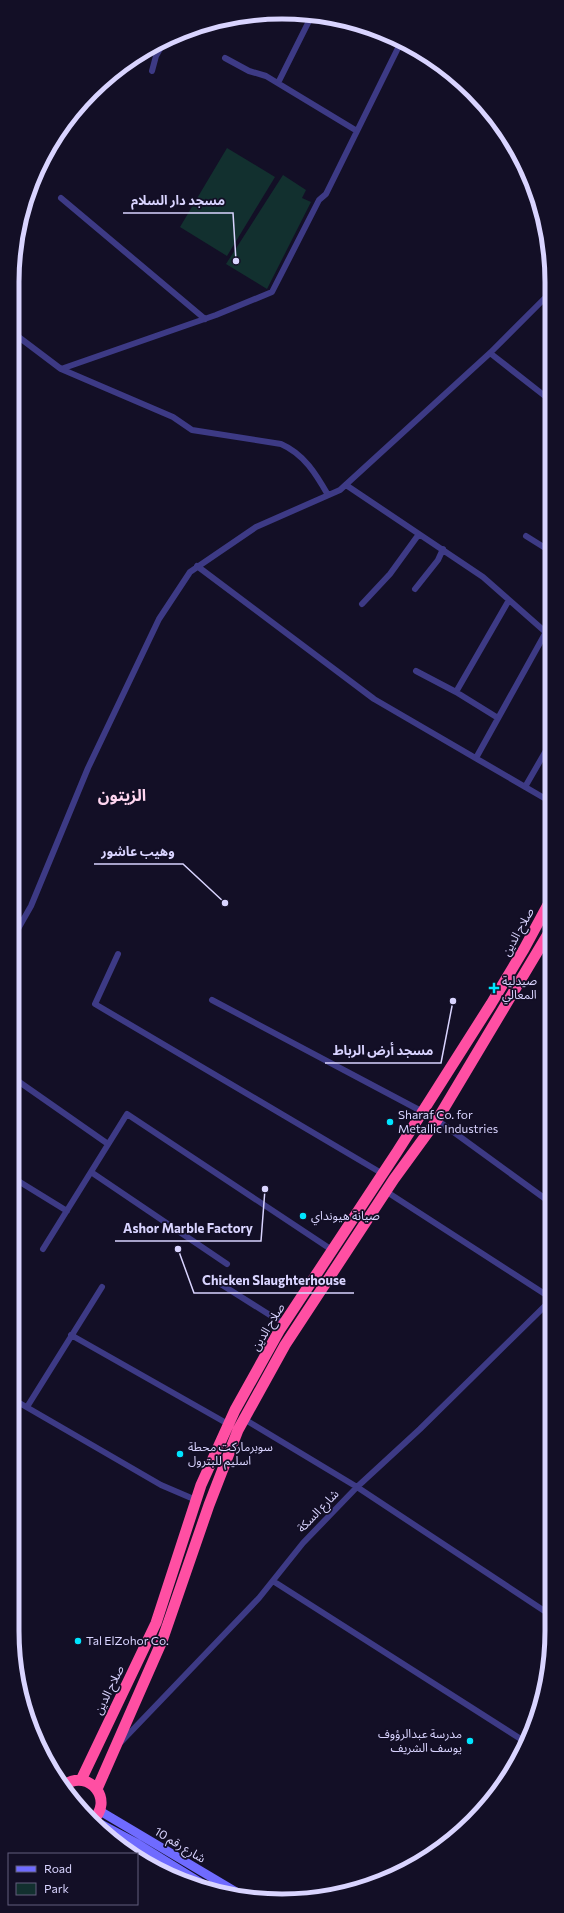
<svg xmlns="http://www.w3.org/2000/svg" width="564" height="1913" font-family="Commissioner,'Noto Sans Arabic',sans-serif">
	<rect width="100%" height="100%" fill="#130f26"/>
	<path fill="#12302f" d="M227 148 275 177 227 256 180 227Z
		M283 175 306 190 302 198 311 202 267 289 226 264Z"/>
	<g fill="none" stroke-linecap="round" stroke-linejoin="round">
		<path stroke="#3d3a85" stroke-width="6" d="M225 58 249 71 266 76 357 131
			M152 71 156 56 165 40
			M278 83 312 15
			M61 198 205 319
			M545 233H546
			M12 332 61 369 173 417 192 430 281 444C304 454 316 474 328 495
			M490 353 550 400
			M61 369 216 315 272 292 319 200 326 194 401 42
			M346 485 483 577 550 636
			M526 536 550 551
			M197 566 374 699 551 802
			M415 589 438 560 443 549
			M362 604 390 574 419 534
			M416 671 456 692 498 718
			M456 692 509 600
			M476 758 546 632
			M525 787 551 742
			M14 936 31 906 88 768 159 619 190 572 256 527 340 490 490 353 550 293
			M118 954 95 1004 383 1174
			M212 1000 423 1112
			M15 1079 108 1144
			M437 1120 551 1203
			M91 1172 227 1264
			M15 1179 67 1211
			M387 1192 551 1298
			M43 1249 127 1114 332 1250
			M219 1283 284 1324
			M71 1335 228 1424
			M16 1401 161 1485 196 1500
			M27 1407 102 1287
			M244 1419 357 1487 552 1616
			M273 1581 527 1743
			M121 1742 259 1598 303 1543 357 1487 420 1429 551 1300"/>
		<path stroke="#6f6bff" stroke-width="9" d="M100 1811 248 1899
			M93 1820 138 1844 206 1886"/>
		<path stroke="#ff4fa3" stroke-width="11" d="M81 1780 156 1623 201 1485 235 1410 279 1331 397 1152 491 1004 524 949 551 899
			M64 1785C90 1768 115 1801 92 1821
			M97 1789 162 1641 209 1505 238 1430 285 1345 394 1179 437 1120 551 929"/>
	</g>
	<g fill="#00e5ff" stroke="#130f26" stroke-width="1.5">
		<path d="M492 982h4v4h4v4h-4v4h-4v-4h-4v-4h4z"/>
		<circle cx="390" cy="1122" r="4"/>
		<circle cx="303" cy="1216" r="4"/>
		<circle cx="180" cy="1454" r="4"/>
		<circle cx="78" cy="1641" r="4"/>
		<circle cx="470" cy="1741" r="4"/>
	</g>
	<g text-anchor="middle" stroke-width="3.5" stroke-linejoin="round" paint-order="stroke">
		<g font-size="12" fill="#d9d4ff" stroke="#130f26">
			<text transform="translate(518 932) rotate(-61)" y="4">صلاح الدين</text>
			<text transform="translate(268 1327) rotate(-59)" y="4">صلاح الدين</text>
			<text transform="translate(318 1511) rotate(-46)" y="4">شارع السكة</text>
			<text transform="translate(109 1690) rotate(-64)" y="4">صلاح الدين</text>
			<text transform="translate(180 1845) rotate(31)" y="4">شارع رقم 10</text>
		</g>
		<g font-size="12" fill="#d9d4ff" stroke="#130f26" text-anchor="start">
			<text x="502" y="985">صيدلية<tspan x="502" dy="14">المعالي</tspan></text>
			<text x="398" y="1119">Sharaf Co. for<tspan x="398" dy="14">Metallic Industries</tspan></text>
			<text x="311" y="1220">صيانة هيونداي</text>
			<text x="188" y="1451">سوبرماركت محطة<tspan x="188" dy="14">اسليم للبترول</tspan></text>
			<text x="86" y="1645">Tal ElZohor Co.</text>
			<text x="462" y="1738" text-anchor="end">مدرسة عبدالرؤوف<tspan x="462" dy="14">يوسف الشريف</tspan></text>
		</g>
		<g font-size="16" font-weight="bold" fill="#ffd6f0" stroke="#130f26">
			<text x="122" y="801">الزيتون</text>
		</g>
	</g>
	<path d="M0 0H564V1913H0ZM282 19H282A263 263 0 0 1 545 282V1631A263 263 0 0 1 282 1894H282A263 263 0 0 1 19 1631V282A263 263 0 0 1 282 19Z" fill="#130f26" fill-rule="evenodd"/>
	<path fill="none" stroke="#d9d4ff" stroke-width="5" d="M282 19H282A263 263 0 0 1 545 282V1631A263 263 0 0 1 282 1894H282A263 263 0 0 1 19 1631V282A263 263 0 0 1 282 19Z"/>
	<path fill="none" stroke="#d9d4ff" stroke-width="1.5" d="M236 261L233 213H123M225 903L183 864H94M453 1001L441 1063H325M265 1189L261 1241H115M178 1249L194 1293H354"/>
	<g fill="#d9d4ff" stroke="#130f26" stroke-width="1.5">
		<circle cx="236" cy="261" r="4"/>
		<circle cx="225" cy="903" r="4"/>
		<circle cx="453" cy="1001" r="4"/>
		<circle cx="265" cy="1189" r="4"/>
		<circle cx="178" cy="1249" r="4"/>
	</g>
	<g font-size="13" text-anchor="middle" font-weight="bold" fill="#d9d4ff" stroke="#130f26" stroke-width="3.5" stroke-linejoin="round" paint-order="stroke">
		<text x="178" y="205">مسجد دار السلام</text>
		<text x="138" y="856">وهيب عاشور</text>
		<text x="383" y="1055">مسجد أرض الرباط</text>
		<text x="188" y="1233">Ashor Marble Factory</text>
		<text x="274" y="1285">Chicken Slaughterhouse</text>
	</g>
	<rect x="8" y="1853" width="130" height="52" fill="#130f26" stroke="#625e7d"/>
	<rect x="16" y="1866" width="20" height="6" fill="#6f6bff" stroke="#625e7d"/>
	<text x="44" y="1873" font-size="12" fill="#d9d4ff">Road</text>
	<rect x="16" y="1883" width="20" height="12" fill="#12302f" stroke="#625e7d"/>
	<text x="44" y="1893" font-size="12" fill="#d9d4ff">Park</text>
</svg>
